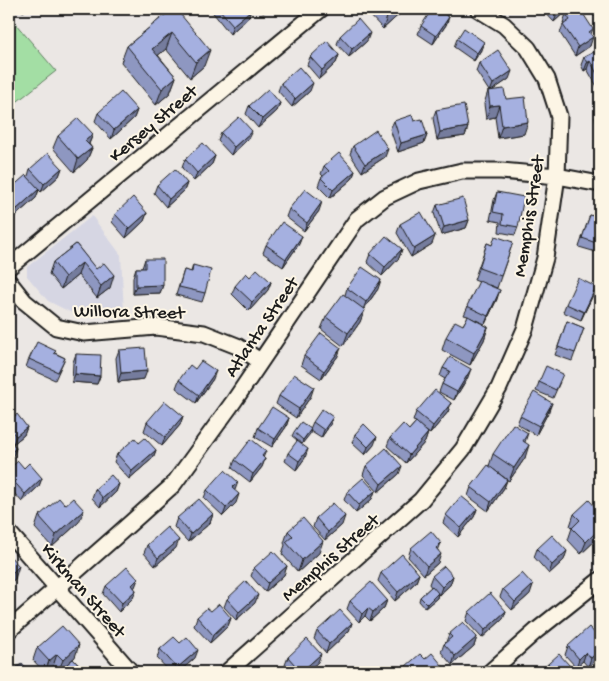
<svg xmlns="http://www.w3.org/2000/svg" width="609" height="681" font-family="'Gochi Hand',sans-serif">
	<rect width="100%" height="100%" fill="#ebe7e4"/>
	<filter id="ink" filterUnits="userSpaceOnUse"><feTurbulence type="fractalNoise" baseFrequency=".02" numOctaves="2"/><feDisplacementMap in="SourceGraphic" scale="10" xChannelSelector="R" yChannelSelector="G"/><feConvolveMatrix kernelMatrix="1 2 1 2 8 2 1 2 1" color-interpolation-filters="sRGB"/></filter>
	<g filter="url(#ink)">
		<path fill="#d6d6e3" d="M92 216 121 255 124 313 96 315 72 313 48 301 27 276V267Z"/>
		<path fill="#a3dea4" stroke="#607d60" d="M9 16 56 71 9 108Z"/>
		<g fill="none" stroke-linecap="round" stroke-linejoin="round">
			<g stroke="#1c1c1c" stroke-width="19">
				<path id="minor" d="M9 267 321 9
					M9 282 24 301 56 327 84 333 156 327 204 333 237 346 260 361
					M9 533 131 672
					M9 630 115 537 173 485 234 401 357 219 385 197 419 181 462 171H501L557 176 600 184
					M227 672 421 500 463 449 499 388 525 329 545 258 557 176 559 116 547 79 528 48 504 25 478 9
					M490 672 536 631 600 580"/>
			</g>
			<use href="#minor" stroke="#fcf5e5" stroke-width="15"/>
		</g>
		<path fill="#8e97c1" stroke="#1c1c1c" d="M20 9H27L23 12Z
			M172 9 204 66 190 78 166 49 158 55 176 77 170 93 156 105 121 62 127 46Z
			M210 9H250L251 10 248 18 230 34Z
			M260 9H268L263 13Z
			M364 9H405L383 29Z
			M542 9H568L554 22Z
			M588 9H600L594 16Z
			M566 14 593 29 591 34 590 46 575 56 560 33 563 25 564 24 563 23Z
			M449 17 446 25 433 44 418 34 421 26Z
			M340 36 367 41 349 57 337 44Z
			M457 39 481 50 474 61 454 47Z
			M600 54V90H599L587 69 584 71 581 65 584 57Z
			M339 55 336 63 319 79 307 65 310 57Z
			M479 63 509 79 491 91 506 99 524 134 498 138 495 117 486 119 484 104 488 91H489L476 71Z
			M281 83 310 91 292 107 278 91Z
			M280 103 277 111 258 128 246 114 249 106Z
			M600 109V135L595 118 598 110Z
			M137 110 134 118 111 139 95 121 98 113Z
			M436 110 468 127 465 136 437 140 433 118Z
			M394 121 427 135 424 143 398 152 390 129Z
			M221 133 248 139 231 155 218 141Z
			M93 134 89 144 92 148 87 160 74 172 53 148 58 136Z
			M353 146 385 157 362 172 350 154Z
			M215 156 212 164 194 181 182 168 185 159Z
			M324 166 355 171 352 179 330 198 318 186 321 178 323 176 321 174Z
			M62 168 59 176 41 192 39 190 36 198 14 217 9 211V190L28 176 30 169Z
			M187 183 184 191 166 207 154 193 157 185Z
			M497 192 518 227 515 235 499 232 500 222 490 220 494 200Z
			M437 205 469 220 466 228 441 235 434 213Z
			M289 209 319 211 304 231 286 217Z
			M147 213 144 221 126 238 112 222 115 214Z
			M590 215 600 218V244H599L596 252 579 247Z
			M400 224 432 244 411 257 397 233Z
			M302 236 299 244 283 267 263 253 266 245Z
			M513 242 497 288 489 285 497 299 485 324 471 318 488 327 484 340 470 365 442 350 446 337 463 325 468 316 464 315 479 282 474 280 487 243 492 245Z
			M76 244 110 288 97 298 78 275 61 289 49 274 53 262Z
			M402 249 399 258 382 276 367 262 370 254Z
			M145 259 163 285 160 293 133 294V277L136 268H142Z
			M193 265 205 293 202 302 176 295 184 270 191 272Z
			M250 277 271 282 268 290 249 311 232 294 235 286Z
			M347 288 378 289 364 309 360 322 343 346 321 329 326 317 345 295Z
			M593 295 581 320 563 312 566 304Z
			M567 321 584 328 572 361 555 355Z
			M119 350 144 379 118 382 116 358Z
			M55 353 65 358 55 380 26 367 29 359Z
			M76 354 100 376 97 384 72 382 73 362Z
			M304 356H338L321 379 301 365Z
			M443 368 468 377 454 400 439 392 442 384 445 379 440 376Z
			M195 369 213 379 196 403 176 388 179 380Z
			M539 382H560L553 398 536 391Z
			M279 396H311L296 418 276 404Z
			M451 403 448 412 430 434 417 424 428 433 425 442 406 463 387 446 390 438 409 430 416 422 413 421 416 412Z
			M549 411 536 435 517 424 520 416Z
			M183 416 180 425 162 446 144 431 147 422Z
			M289 418 286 427 272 447 255 437 258 428Z
			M9 422 27 427 24 435 13 444 16 448 13 456 9 460Z
			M313 422 330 425 321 438 310 431 302 444 292 436 294 432 310 429Z
			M528 433 525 442V458L509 481 494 470 507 480 504 488 488 511 468 496 471 487 489 466 493 454Z
			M355 434 374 445 365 455 352 443Z
			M139 443 156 450 153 458 129 479 114 462 117 454Z
			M266 451 263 458 265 459 262 467 250 482 232 468 235 460Z
			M288 453 305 458 296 470 285 461Z
			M366 466 399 474 378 492 363 475Z
			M24 468 42 478 39 486 22 502 9 487V469Z
			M119 484 116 492 100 507 92 498 95 489Z
			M207 490 236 503 223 516 204 498Z
			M375 491 372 499 356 513 344 500 347 492Z
			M477 509 474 517 458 537 443 523 446 515Z
			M600 512V536L581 554 568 540 572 528 570 526 574 514Z
			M213 514 210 523 188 542 174 527 177 518Z
			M39 516 79 522 52 547 35 528Z
			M316 518 342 525 325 540 313 527Z
			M288 531 319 553 298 572 282 554 285 545 284 543Z
			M147 545 176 548 155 566 144 553Z
			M411 548 438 563 424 575 408 557Z
			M537 549 564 560 549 574 534 557Z
			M287 566 284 575 265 592 251 576 254 568Z
			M381 573 419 574 416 582 395 601 378 581Z
			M432 576H453L450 585 439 595 438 594 437 598 425 608 419 601 420 597 431 587 429 584Z
			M138 579 134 588 136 590 133 598 119 612 103 594 106 586Z
			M503 589 530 594 512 610 500 597Z
			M227 599 255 603 236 620 224 607Z
			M387 600 384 608 370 621 365 616 359 622 347 609 350 601Z
			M211 611 231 618 228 626 210 643 194 626 197 617Z
			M506 611 503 619 482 638 466 621 469 612Z
			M600 613V631L595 626Z
			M352 623 349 631 326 653 314 639 317 631Z
			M449 634 477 637 474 646 452 665 441 652 444 644 446 642Z
			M600 639 588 667 583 661 576 667 565 655 568 646Z
			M180 643 195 658 179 672H170L157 658 160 649Z
			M37 648 75 657 73 659 83 670 82 672H59L60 671 58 672 53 666 46 672H44L33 660Z
			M288 657 318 662 307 672H291L285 665Z
			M425 659 440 672H404L406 666Z"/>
		<path fill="#747b9d" stroke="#1c1c1c" d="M396 9H405L383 29 387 17Z
			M563 9H568L554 22 557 14Z
			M597 9H600V11L594 16Z
			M251 10 248 18 230 34 233 25Z
			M449 17 446 25 433 44 436 36Z
			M172 33 166 49 146 65 152 49Z
			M370 33 367 41 349 57 352 49Z
			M593 37 590 46 575 56 578 47Z
			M484 42 481 50 474 61 477 53Z
			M210 50 204 66 190 78 196 62Z
			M339 55 336 63 319 79 322 70Z
			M590 61 587 69 584 71 587 63Z
			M512 71 509 79 490 92 493 84Z
			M176 77 170 93 156 105 162 89Z
			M313 83 310 91 292 107 295 99Z
			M280 103 277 111 258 128 262 119Z
			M499 105 495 117 486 119 490 106Z
			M137 110 134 118 111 139 114 130Z
			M528 122 524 134 498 138 502 126Z
			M468 127 465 136 437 140 440 132Z
			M252 131 248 139 231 155 234 147Z
			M93 134 88 146 85 141Z
			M427 135 424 143 398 152 401 143Z
			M92 148 87 160 74 172 78 159Z
			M388 149 385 157 362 172 365 164Z
			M215 156 212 164 194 181 197 173Z
			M62 168 59 176 41 192 44 184Z
			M355 171 352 179 330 198 333 190Z
			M187 183 184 191 166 207 169 199Z
			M39 189 36 198 14 217 17 209Z
			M322 202 319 211 304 231 307 223Z
			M147 213 144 221 126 238 129 229Z
			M469 220 466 228 441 235 444 227Z
			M302 236 299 244 283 267 286 259Z
			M435 236 432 244 411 257 414 249Z
			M402 249 399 258 382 276 385 267Z
			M82 263 78 275 61 289 65 277Z
			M114 275 110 288 97 298 101 286Z
			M381 280 378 289 363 310 366 302Z
			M271 282 268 290 249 311 252 302Z
			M163 285 160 293 133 294 136 286Z
			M596 287 593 295 581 320 584 312Z
			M500 290 497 299 485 324 488 316Z
			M365 310 360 322 343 346 348 333Z
			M13 322 10 330 9 332V326Z
			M488 327 484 340 470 365 474 353Z
			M341 348 338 356 321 379 324 371Z
			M471 369 468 377 454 400 457 392Z
			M147 371 144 379 118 382 121 373Z
			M216 371 213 379 196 403 199 395Z
			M75 374 100 376 97 384 72 382Z
			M314 387 311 396 296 418 299 409Z
			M451 403 448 412 430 434 433 426Z
			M552 403 549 411 536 435 539 426Z
			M183 416 180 425 162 446 165 437Z
			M333 417 330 425 321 438 324 430Z
			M289 418 286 427 272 447 275 439Z
			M27 427 24 435 13 444 16 436Z
			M311 429 310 434 302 444 303 440Z
			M428 433 425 442 406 463 409 455Z
			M377 437 374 445 365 455 368 447Z
			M529 445 525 458 509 481 514 468Z
			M16 448 13 456 9 460V454Z
			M308 449 305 458 296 470 299 461Z
			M156 450 153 458 129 479 132 471Z
			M265 459 262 467 250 482 253 474Z
			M402 466 399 474 378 492 381 484Z
			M42 478 39 486 22 502 25 494Z
			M507 480 504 488 488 511 491 502Z
			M238 482 235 490 229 496 232 488Z
			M119 484 116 492 100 507 103 498Z
			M375 491 372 499 356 513 359 505Z
			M239 494 236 503 223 516 226 508Z
			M477 509 474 517 458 537 461 528Z
			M84 510 79 522 52 547 56 535Z
			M213 514 210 523 188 542 191 534Z
			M345 516 342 525 325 540 328 532Z
			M600 528V536L581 554 586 542Z
			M179 540 176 548 155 566 158 558Z
			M323 541 319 553 298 572 302 560Z
			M441 543 438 551 436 548Z
			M567 551 564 560 549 574 552 565Z
			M441 554 438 563 424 575 427 566Z
			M19 566 15 579 9 584V576Z
			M287 566 284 575 265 592 268 583Z
			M419 574 416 582 395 601 398 592Z
			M453 576 450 585 439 595 442 587Z
			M138 579 135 587 128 593 132 585Z
			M533 585 530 594 512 610 515 602Z
			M136 590 133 598 119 612 122 603Z
			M438 593 437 598 425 608 427 604Z
			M258 595 255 603 236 620 239 612Z
			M387 600 384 608 370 621 373 612Z
			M368 608 365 616 359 622 362 614Z
			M506 611 503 619 482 638 485 630Z
			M231 618 228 626 210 643 213 635Z
			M352 623 349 631 326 653 329 644Z
			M477 637 474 646 452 665 455 656Z
			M79 645 75 657 58 672 63 660Z
			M198 650 195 658 179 672H175L177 668Z
			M600 650V656L588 667 591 658Z
			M586 652 583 661 576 667 579 659Z
			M57 654 53 666 45 672 49 661Z
			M321 654 318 662 307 672H301Z
			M442 665 440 672H434Z
			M570 666 568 672H563Z"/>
		<path fill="#a5b0e0" stroke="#1c1c1c" d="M172 9H176L210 50 196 62 172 33 152 49 176 77 162 89 127 46Z
			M219 9H250L251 10 233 25Z
			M380 9H396L387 17Z
			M432 9H437L449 17 436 36 421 26Z
			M553 9H563L557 14Z
			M575 9H580L593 29 589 32 593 37 578 47 563 25 570 20 566 14Z
			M358 19 370 33 352 49 340 36Z
			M464 28 484 42 477 53 457 39Z
			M327 41 339 55 322 70 310 57Z
			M498 50 512 71 493 84 479 63Z
			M598 50 600 54V79L590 61 587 63 584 57Z
			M299 67 313 83 295 99 281 83Z
			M268 89 280 103 262 119 249 106Z
			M504 89 506 99 525 97 528 122 502 126 499 105 490 106 488 91Z
			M121 92 137 110 114 130 98 113Z
			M464 105 468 127 440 132 436 110Z
			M600 109V117L598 110Z
			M412 115 414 121 422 119 427 135 401 143 394 121Z
			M239 117 252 131 234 147 221 133Z
			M78 118 93 134 85 141 92 148 78 159 58 136Z
			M376 130 388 149 365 164 353 146Z
			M203 143 215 156 197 173 185 159Z
			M48 153 62 168 44 184 30 169Z
			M339 153 355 171 333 190 321 178 329 171 324 166Z
			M175 169 187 183 169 199 157 185Z
			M26 175 39 189 17 209 9 200V190Z
			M305 189 322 202 307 223 289 209Z
			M497 192 524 197 518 227 502 224 503 214 493 212Z
			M133 197 147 213 129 229 115 214Z
			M463 198 469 220 444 227 437 205Z
			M421 212 435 236 414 249 400 224Z
			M590 215 600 218V239L599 244 582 238Z
			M282 222 302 236 286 259 266 245Z
			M386 236 402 249 385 267 370 254Z
			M495 236 513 242 501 276 479 268 487 243 492 245Z
			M76 244 96 269 104 263 114 275 101 286 82 263 65 277 53 262Z
			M145 259H163V285L136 286V268H145Z
			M193 265 211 270 205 293 179 287 184 270 192 272Z
			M362 267 381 280 366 302 347 288Z
			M257 269 271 282 252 302 235 286 246 273 250 277Z
			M578 278 596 287 584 312 566 304Z
			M479 281 500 290 488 316 467 306Z
			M343 294 365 310 348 333 326 317Z
			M468 316 488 327 474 353 446 337 455 321 463 325Z
			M9 317 13 322 9 326Z
			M567 321 584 328 575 353 558 347Z
			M321 333 341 348 324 371 304 356Z
			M37 342 56 351 54 353 65 358 58 372 29 359Z
			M145 348 147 371 121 373 119 350Z
			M76 354 101 355 100 376 75 374Z
			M450 357 471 369 457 392 442 384 450 371 443 368Z
			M201 361 216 371 199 395 179 380 190 365 195 369Z
			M546 366 563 374 556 390 539 382Z
			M294 374 314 387 299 409 279 396Z
			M435 390 451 403 433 426 416 412Z
			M534 392 552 403 539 426 520 416Z
			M165 401 183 416 165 437 147 422Z
			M272 407 289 418 275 439 258 428Z
			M322 409 333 417 324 430 313 422Z
			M17 414 27 427 16 436 9 428V422Z
			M301 422 311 429 303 440 294 432Z
			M416 422 428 433 409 455 390 438 403 424 409 430Z
			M364 424 377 437 368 447 355 434Z
			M513 424 528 433 523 441 529 445 514 468 493 454Z
			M135 438 139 443 145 438 156 450 132 471 117 454Z
			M9 439 16 448 9 454Z
			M251 439 266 451 262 456 265 459 253 474 235 460Z
			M297 441 308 449 299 461 288 453Z
			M386 448 402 466 381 484 366 466Z
			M18 461 24 468 29 463 42 478 25 494 9 476V469Z
			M488 465 507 480 491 502 471 487Z
			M225 470 238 482 232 488 239 494 226 508 207 490Z
			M111 475 119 484 103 498 95 489Z
			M363 478 375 491 359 505 347 492Z
			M461 496 477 509 461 528 446 515Z
			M59 498 65 505 73 498 84 510 56 535 39 516Z
			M199 499 213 514 191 534 177 518Z
			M589 500 600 512V528L586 542 572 528 580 520 574 514Z
			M333 503 345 516 328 532 316 518Z
			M303 518 323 541 302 560 286 542 293 536 288 531Z
			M167 527 179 540 158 558 147 545Z
			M431 531 441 543 436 548 441 554 427 566 411 548Z
			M552 535 567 551 552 565 537 549Z
			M273 551 287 566 268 583 254 568Z
			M402 554 419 574 398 592 381 573Z
			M9 555 19 566 9 576Z
			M444 566 453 576 442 587 432 576Z
			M127 567 138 579 132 585 136 590 122 603 106 586Z
			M522 573 533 585 515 602 503 589Z
			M246 581 258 595 239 612 227 599Z
			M371 582 387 600 373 612 368 608 362 614 350 601Z
			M432 586 438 593 427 604 420 597Z
			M490 593 506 611 485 630 469 612Z
			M219 604 231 618 213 635 197 617 207 608 211 611Z
			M340 610 352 623 329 644 317 631Z
			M463 622 477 637 455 656 444 644 452 637 449 634Z
			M62 626 79 645 63 660 57 654 49 661 37 648Z
			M589 627 600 639V650L591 658 586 652 579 659 568 646Z
			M174 637 180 643 187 637 198 650 177 668 160 649Z
			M307 639 321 654 301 672 288 657Z
			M432 653 442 665 434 672H412L406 666 420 654 425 659Z
			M559 654 570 666 563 672H539Z
			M73 659 83 670 81 672H62L60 670Z
			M22 663 30 672H12Z
			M278 667 283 672H273Z"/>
	</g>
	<g text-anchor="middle" stroke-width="4" stroke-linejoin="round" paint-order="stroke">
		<g font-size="19" fill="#1c1c1c" stroke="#fcf5e5">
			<text transform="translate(152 122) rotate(-40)" y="7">Kersey Street</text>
			<text transform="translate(527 216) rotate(-81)" y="7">Memphis Street</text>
			<text transform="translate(129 310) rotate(1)" y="7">Willora Street</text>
			<text transform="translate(260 326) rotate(-56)" y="7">Atlanta Street</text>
			<text transform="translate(329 556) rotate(-41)" y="7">Memphis Street</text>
			<text transform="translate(85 589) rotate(49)" y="7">Kirkman Street</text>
		</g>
	</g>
	<rect width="609" height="681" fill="none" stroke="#fcf5e5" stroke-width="30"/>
	<rect x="15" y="15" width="579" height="651" fill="none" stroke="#1c1c1c" stroke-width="2" filter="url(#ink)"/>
</svg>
